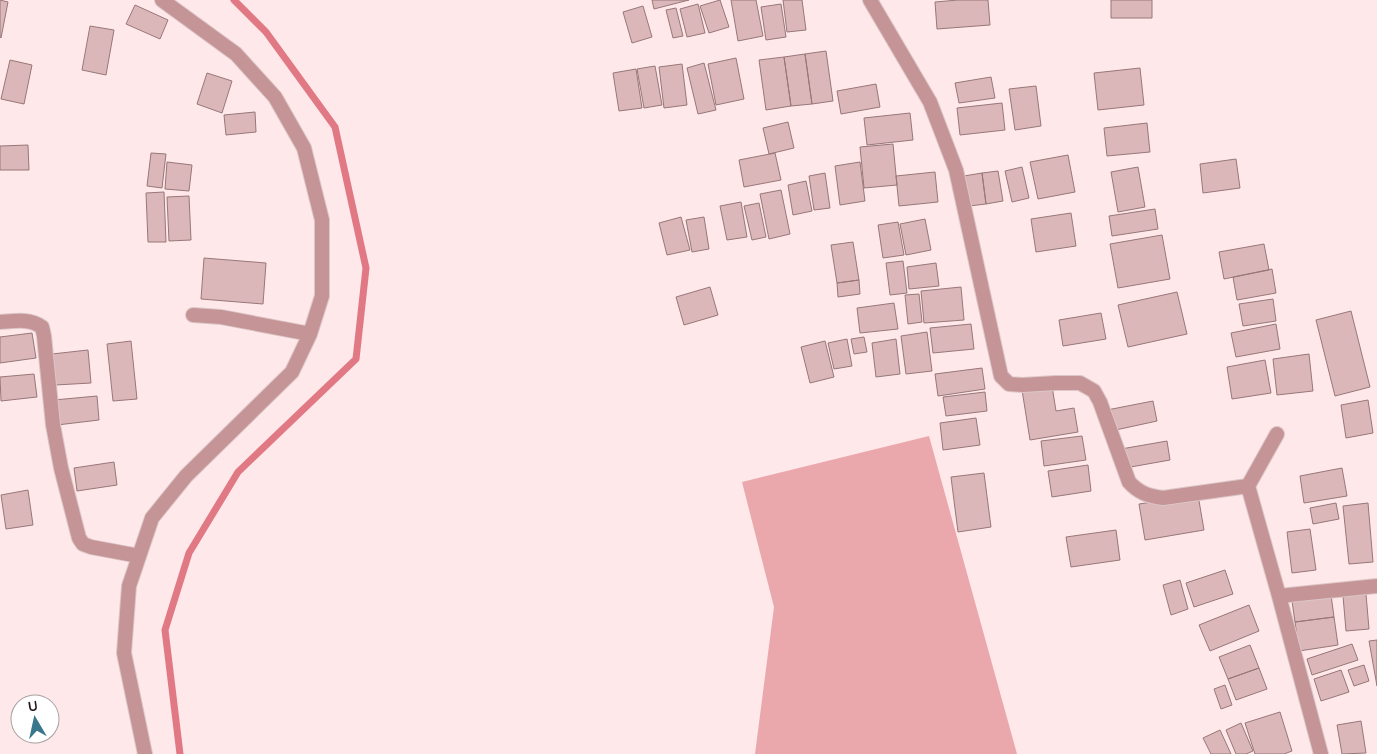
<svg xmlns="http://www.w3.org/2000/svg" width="1377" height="754" font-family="Quicksand,sans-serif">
	<rect width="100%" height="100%" fill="#ffe8e9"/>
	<path fill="#eaa8ad" d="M929 436 1017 754H755L774 607 742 482Z"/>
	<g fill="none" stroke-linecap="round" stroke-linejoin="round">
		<path stroke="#e17985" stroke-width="7" d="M180 754 165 630 189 553 238 472 356 359 366 268 335 127 266 32 234 0"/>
	</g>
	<path fill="#dbb7b9" stroke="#987779" d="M0 0 8 2 1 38 0 37Z
		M652 0H689L654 9Z
		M720 0 729 27 709 33 700 6Z
		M731 0H756L763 36 738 41Z
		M783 0H802L806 30 787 32Z
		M958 0H988L990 25 937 29 935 2Z
		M1111 0H1152V18H1111Z
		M698 4 705 33 687 37 680 9Z
		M781 4 786 37 766 40 761 7Z
		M135 5 168 20 160 39 126 24Z
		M643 6 652 37 632 43 623 12Z
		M676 8 683 36 673 38 666 10Z
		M90 26 114 30 106 75 82 70Z
		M826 51 833 101 812 104 805 54Z
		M805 54 812 104 791 106 784 57Z
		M784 57 791 106 766 110 759 60Z
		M736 58 744 99 716 105 708 64Z
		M10 60 32 65 24 104 1 99Z
		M704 63 716 110 698 114 687 68Z
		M682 64 687 105 664 108 659 67Z
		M655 66 662 105 644 108 637 69Z
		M1140 68 1144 105 1098 110 1094 73Z
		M636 69 642 108 619 111 613 73Z
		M207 73 232 81 222 113 197 104Z
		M991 77 995 98 959 103 955 83Z
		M876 84 880 107 841 114 837 91Z
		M1036 86 1041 126 1015 130 1009 89Z
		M1002 103 1005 130 960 135 957 108Z
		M255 112 256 132 226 135 224 115Z
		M910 113 913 140 867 145 864 118Z
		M788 122 794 148 769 154 763 128Z
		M1147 123 1150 152 1107 156 1104 128Z
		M893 144 897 185 864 188 860 147Z
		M28 145 29 170H0V146Z
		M151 153 166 154 162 188 147 186Z
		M775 153 781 180 744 187 739 160Z
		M1068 155 1075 192 1038 199 1030 162Z
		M1236 159 1240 188 1203 193 1200 164Z
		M167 162 192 165 189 191 165 189Z
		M860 162 865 201 840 205 835 166Z
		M1022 167 1029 198 1012 202 1005 171Z
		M1138 167 1145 207 1118 212 1111 172Z
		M998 171 1003 201 986 204 982 173Z
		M935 172 938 202 899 206 896 176Z
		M825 173 830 208 814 210 809 176Z
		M982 173 986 204 969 206 964 176Z
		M806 181 812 211 793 215 788 185Z
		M781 190 790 234 769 239 760 194Z
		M164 192 166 242H148L146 193Z
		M189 196 191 240 169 241 167 197Z
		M741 202 747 237 727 240 720 206Z
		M759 203 766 237 752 240 744 206Z
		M1155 209 1158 229 1112 236 1109 216Z
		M1071 213 1076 246 1036 252 1031 219Z
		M681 217 690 250 667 255 659 223Z
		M704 217 709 249 692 252 686 220Z
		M925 219 931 250 906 255 900 224Z
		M898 222 904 255 883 258 878 225Z
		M1162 235 1170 279 1118 288 1110 244Z
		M853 242 859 280 837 283 831 245Z
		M1264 244 1269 270 1224 279 1219 252Z
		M204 258 266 263 263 304 201 299Z
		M903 261 907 293 890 295 886 263Z
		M936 263 939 286 909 289 907 267Z
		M1272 269 1276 293 1237 300 1233 277Z
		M859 280 860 294 838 297 837 283Z
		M710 287 718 315 684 325 676 297Z
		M961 287 964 320 924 323 921 291Z
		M1177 292 1187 334 1128 347 1118 305Z
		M919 294 922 322 908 324 905 295Z
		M1273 299 1276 321 1243 326 1239 304Z
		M894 303 898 329 860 333 857 308Z
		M1351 311 1370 387 1335 396 1316 320Z
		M1101 313 1106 339 1063 346 1059 320Z
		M971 324 974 349 933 353 930 328Z
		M1276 324 1280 349 1236 357 1231 333Z
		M927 332 932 371 906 374 901 336Z
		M32 333 36 358 0 363V337Z
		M864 337 867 352 854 354 851 339Z
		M847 339 852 366 834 369 828 343Z
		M896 339 900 374 876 377 872 343Z
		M131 341 137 399 113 401 107 344Z
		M825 341 834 377 810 383 801 347Z
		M88 350 91 383 55 385 52 354Z
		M1309 354 1313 391 1277 395 1273 359Z
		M1265 360 1271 393 1232 399 1227 367Z
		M982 368 985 389 938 396 935 374Z
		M34 374 37 397 1 401 0 377Z
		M1052 386 1056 411 1074 408 1078 432 1030 440 1022 390Z
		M985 392 987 411 946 416 943 397Z
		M97 396 99 420 57 425 54 400Z
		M1368 400 1373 433 1346 438 1341 405Z
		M1153 401 1157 421 1111 431 1107 410Z
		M976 418 980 445 943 450 940 423Z
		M1082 436 1086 460 1044 466 1041 441Z
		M1167 441 1170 460 1125 468 1121 449Z
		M114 462 117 485 77 491 74 468Z
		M1088 465 1091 491 1052 497 1048 471Z
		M1342 468 1347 496 1304 503 1300 476Z
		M984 473 991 527 958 532 951 477Z
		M28 490 33 525 6 529 1 495Z
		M1198 495 1204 530 1145 540 1139 504Z
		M1336 503 1339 519 1313 524 1310 508Z
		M1368 503 1373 562 1349 564 1343 506Z
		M1310 529 1316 570 1292 573 1287 532Z
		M1116 530 1120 560 1071 567 1066 537Z
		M1225 570 1233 594 1194 607 1186 583Z
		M1180 580 1188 609 1171 615 1163 585Z
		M1366 594 1369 629 1346 631 1343 596Z
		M1331 595 1334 617 1295 622 1292 601Z
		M1249 605 1259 631 1210 651 1199 625Z
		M1334 617 1338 645 1299 651 1295 622Z
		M1377 640V686L1369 641Z
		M1352 644 1358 660 1312 675 1307 659Z
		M1250 645 1259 668 1228 679 1219 657Z
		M1364 665 1369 681 1354 686 1348 670Z
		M1259 668 1267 689 1236 700 1228 679Z
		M1341 670 1349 692 1321 701 1314 679Z
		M1225 685 1232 705 1221 709 1214 689Z
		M1280 712 1292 751 1284 754H1255L1245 723Z
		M1361 721 1366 753 1342 754 1337 725Z
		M1241 723 1253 751 1246 754H1236L1226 730Z
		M1220 730 1231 754H1211L1203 738Z"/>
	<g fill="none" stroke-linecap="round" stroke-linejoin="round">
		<g stroke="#dcc6c7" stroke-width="16">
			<path id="minor" d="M870 0 930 102 956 170 1001 376 1009 384 1022 385 1056 383H1080L1094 391 1100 402 1129 482C1139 493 1148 496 1163 498L1248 486 1279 596 1321 754
				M193 315 221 317 310 334
				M0 322C15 321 29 318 42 327L44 336 53 425 61 468 79 538 83 544 91 547 139 556
				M1248 486 1277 434
				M1279 596 1377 586
				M145 754 124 653 129 586 152 518 186 476 292 372 310 334 322 296V220L304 148 275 97 236 54 162 0"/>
		</g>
		<use href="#minor" stroke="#c49497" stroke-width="14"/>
	</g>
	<g transform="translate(35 719) rotate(351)"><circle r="24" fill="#ffffff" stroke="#a7a2a2"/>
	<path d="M0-4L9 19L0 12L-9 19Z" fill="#39778d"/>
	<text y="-8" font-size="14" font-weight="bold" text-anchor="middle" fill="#231617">U</text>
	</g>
</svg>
